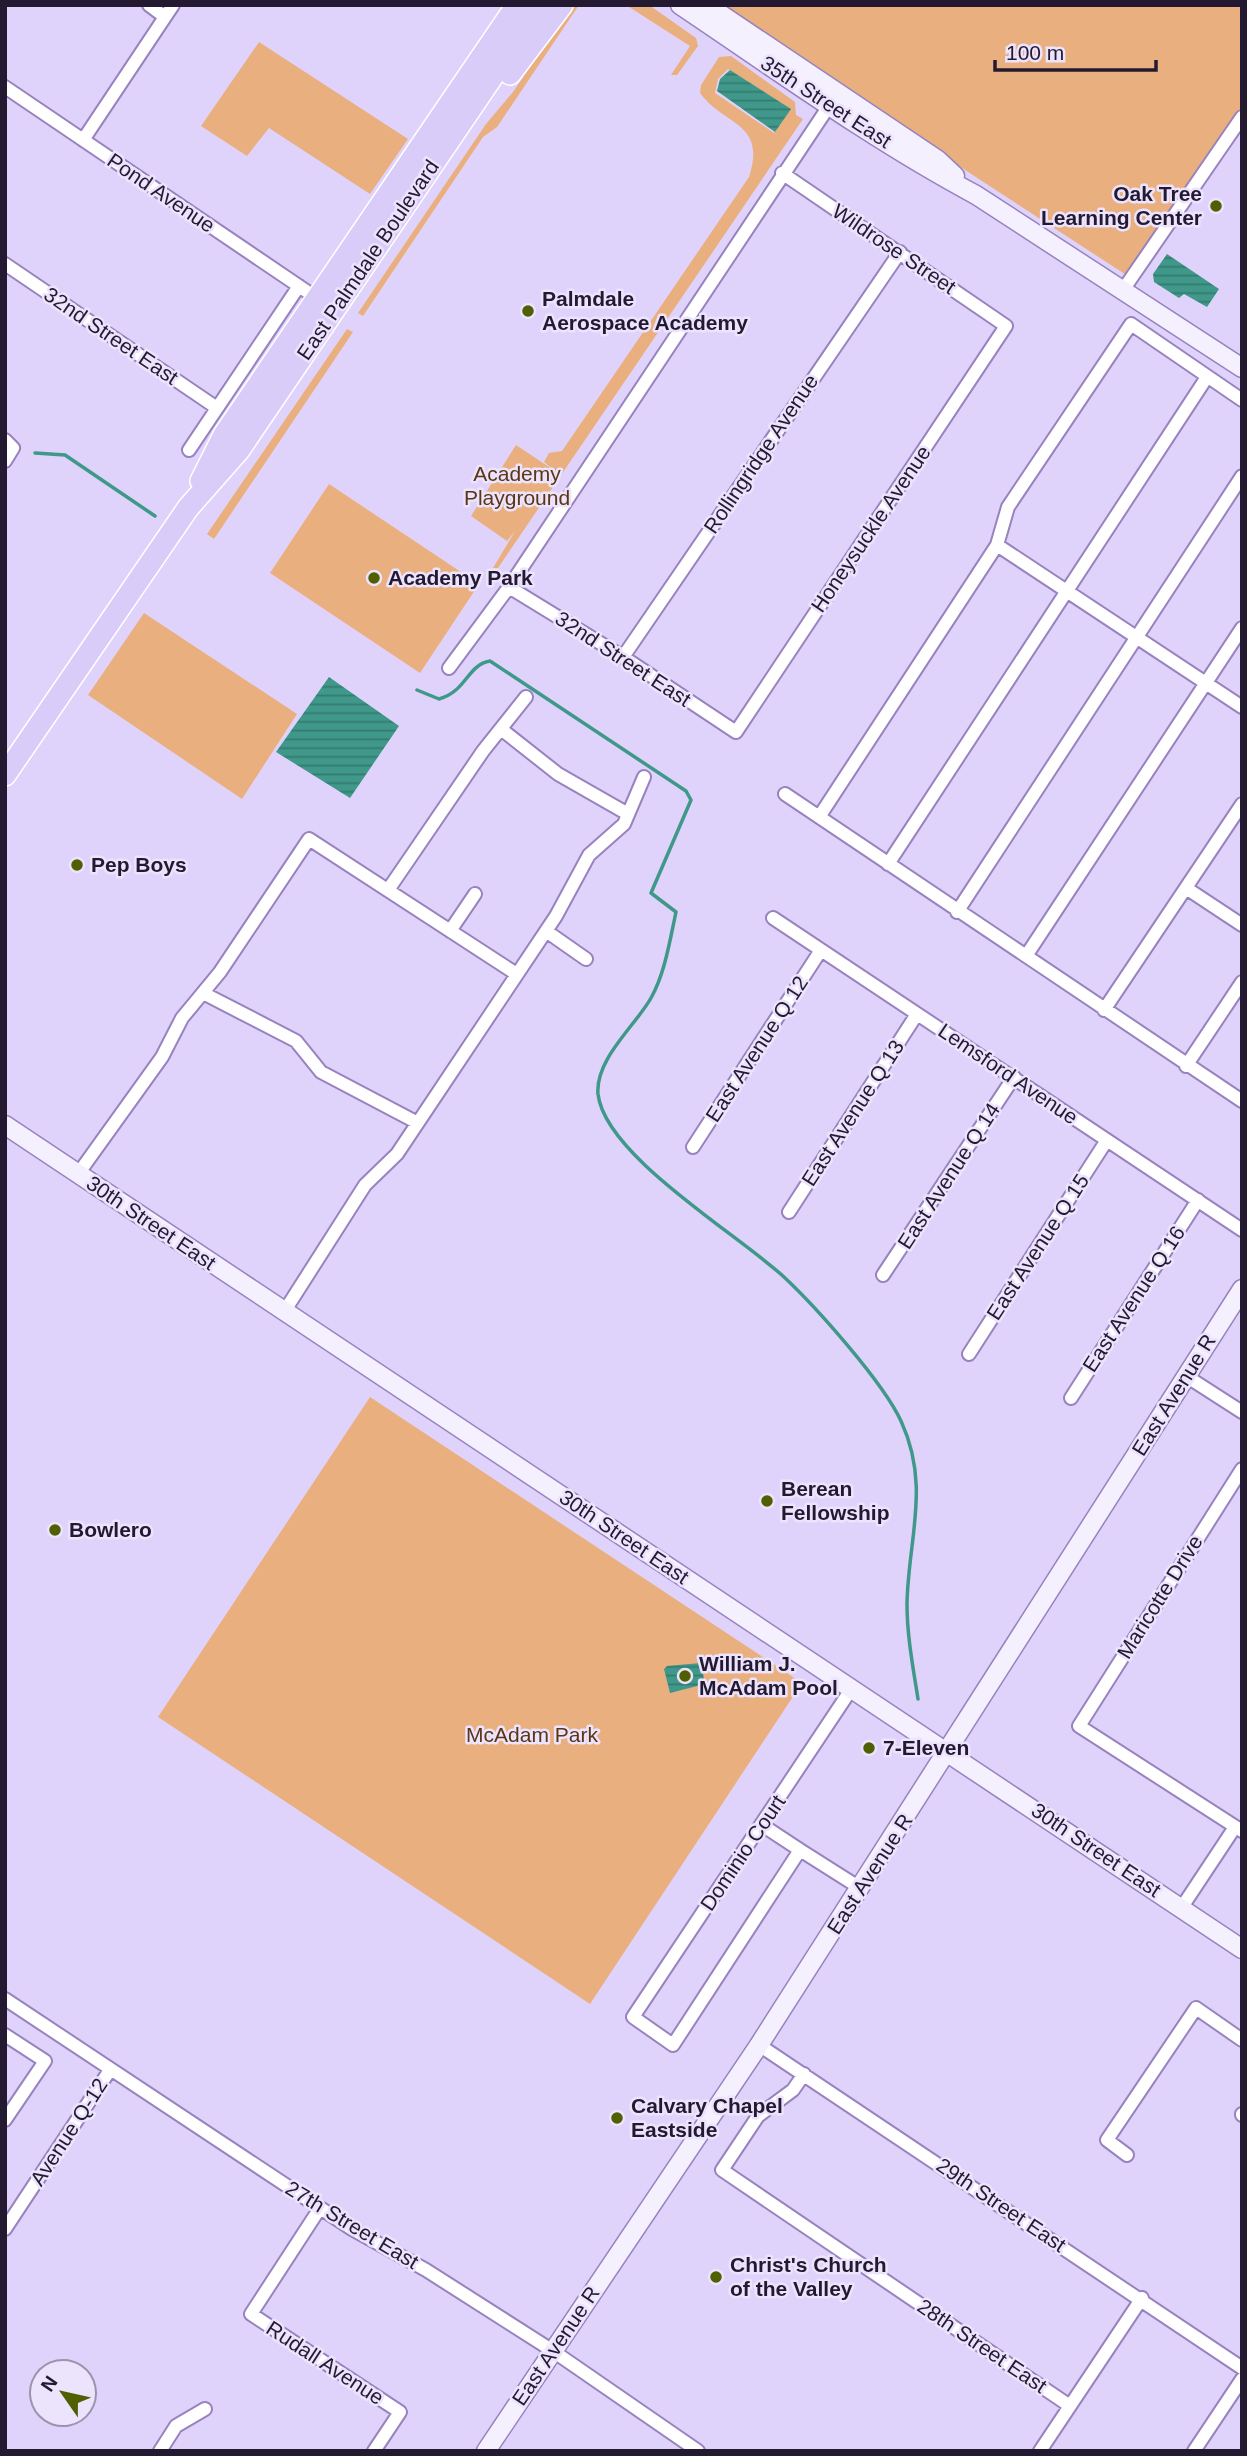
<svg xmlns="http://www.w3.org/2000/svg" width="1247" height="2456" font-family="Arial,sans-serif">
	<defs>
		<pattern id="water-rules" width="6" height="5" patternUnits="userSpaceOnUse" patternTransform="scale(1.75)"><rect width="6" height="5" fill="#3f9889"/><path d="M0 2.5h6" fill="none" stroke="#347b71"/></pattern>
	</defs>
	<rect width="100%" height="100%" fill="#e0d3fb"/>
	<path fill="#eaaf7e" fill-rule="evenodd" d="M572 5H579L497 127 483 137 363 316 358 313 486 124 513 92Z
		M626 5H649L696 38 698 46 677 75H671L690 46Z
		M712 5H1242V129L1137 282Z
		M259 42 408 139 370 194 269 128 247 156 201 126Z
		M731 56 795 102 796 115 803 119 498 568H493L515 531 507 541 471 516 516 445 555 471 544 462 549 453 562 451 749 177C767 122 724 126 700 93L701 85 719 57ZM728 69 790 109 774 133 715 93 718 79Z
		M347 329 353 332 214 539 207 534Z
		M329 484 479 584 420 673 270 573Z
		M144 613 297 714 242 799 88 695Z
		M370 1397 802 1683 590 2004 158 1717Z"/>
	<path fill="url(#water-rules)" d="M730 70 791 109 775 132 717 91 720 79Z
		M1167 254 1219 289 1207 307 1184 294 1179 298 1154 282 1153 274Z
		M329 677 399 726 350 798 276 752Z
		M701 1663 705 1684 670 1693 664 1669 667 1666Z"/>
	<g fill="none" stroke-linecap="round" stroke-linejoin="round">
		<path stroke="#3f9889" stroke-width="3.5" d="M35 453 65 455 155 516
			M417 690 439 699C467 691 467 665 490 661L686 791 691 800 651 893 676 912C670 940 665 973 651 998 636 1025 595 1059 598 1094 605 1156 739 1235 784 1277 816 1307 883 1382 901 1421 931 1486 908 1539 907 1604 907 1636 913 1667 918 1699"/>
		<g stroke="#9882bf" stroke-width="16">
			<path id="street" d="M149 5 165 17
				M5 87 318 299
				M83 140 173 5
				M5 264 217 408
				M1123 290 1242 117
				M5 440 13 448 5 461
				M189 450 299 286
				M997 545 1242 707
				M509 587 623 657 736 732 1006 326 782 173
				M623 657 900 252
				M449 668 509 587 833 100
				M501 729 558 774 628 814
				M785 794 1242 1101
				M819 817 997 545 1008 507 1131 324 1242 400
				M888 864 1207 377
				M1186 888 1242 925
				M388 890 483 751 526 697
				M957 912 1242 476
				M773 918 1242 1230
				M450 931 475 894
				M546 931 586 959
				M1026 956 1242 628
				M203 993 296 1041 321 1072 416 1122
				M1104 1010 1242 804
				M1186 1066 1242 982
				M693 1147 821 950
				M78 1174 162 1057 182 1018 220 972 309 839 515 973
				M789 1212 917 1014
				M883 1275 1014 1077
				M284 1312 365 1185 397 1154 556 916 589 855 624 824 644 777
				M969 1354 1107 1140
				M1186 1376 1242 1412
				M1071 1398 1198 1200
				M1242 1469 1079 1726 1242 1831
				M762 1825 800 1850 673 2045 633 2017 852 1688
				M800 1850 860 1888
				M1182 1907 1235 1827
				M5 1999 352 2229 426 2270 553 2351 698 2451
				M5 2035 45 2061 5 2120
				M759 2045 1242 2368
				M804 2074 793 2090 758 2116 722 2170 1070 2406
				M1242 2114V2115
				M1127 2155 1107 2140 1196 2008 1242 2040
				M320 2208 251 2314 400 2412 374 2451
				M5 2229 110 2070
				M160 2451 176 2426 205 2409
				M1040 2451 1142 2298
				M1194 2451 1242 2379"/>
		</g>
		<g stroke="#9882bf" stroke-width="21">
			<path id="secondary" d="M680 5C777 70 873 140 976 195L1242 368
				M707 5 938 160 955 176
				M5 1125 1242 1949
				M486 2451 759 2045 1242 1289"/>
		</g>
		<g stroke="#fff" stroke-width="24">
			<path id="highway" d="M510 74 562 5
				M201 481 224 435 517 5
				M5 775 188 508 239 450 541 5"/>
		</g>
		<use href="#street" stroke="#fff" stroke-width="12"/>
		<use href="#secondary" stroke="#f4f0fd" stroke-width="18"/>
		<use href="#highway" stroke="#daccf8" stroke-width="21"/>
	</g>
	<g fill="#4f5f02" stroke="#ece3fd" stroke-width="2.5">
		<circle cx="1216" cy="206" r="7"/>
		<circle cx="528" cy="311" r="7"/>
		<circle cx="374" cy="578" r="7"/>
		<circle cx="77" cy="865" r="7"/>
		<circle cx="767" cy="1501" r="7"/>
		<circle cx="55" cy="1530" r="7"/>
		<circle cx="685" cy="1676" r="7"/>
		<circle cx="869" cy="1748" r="7"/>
		<circle cx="617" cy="2118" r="7"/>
		<circle cx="716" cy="2277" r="7"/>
	</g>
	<g text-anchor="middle" stroke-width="5" stroke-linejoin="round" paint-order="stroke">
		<g font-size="21" fill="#231a32" stroke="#ece3fd">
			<text transform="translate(826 102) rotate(33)" y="7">35th Street East</text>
			<text transform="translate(161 193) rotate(34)" y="7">Pond Avenue</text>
			<text transform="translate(894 249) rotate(34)" y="7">Wildrose Street</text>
			<text transform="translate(368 260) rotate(-56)" y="7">East Palmdale Boulevard</text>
			<text transform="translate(111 336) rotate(34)" y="7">32nd Street East</text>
			<text transform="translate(761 454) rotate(-56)" y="7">Rollingridge Avenue</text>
			<text transform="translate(871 529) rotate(-56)" y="7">Honeysuckle Avenue</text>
			<text transform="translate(623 659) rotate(33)" y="7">32nd Street East</text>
			<text transform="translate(757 1049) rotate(-57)" y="7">East Avenue Q 12</text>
			<text transform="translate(1008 1074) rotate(34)" y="7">Lemsford Avenue</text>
			<text transform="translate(853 1113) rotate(-57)" y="7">East Avenue Q 13</text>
			<text transform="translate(949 1176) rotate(-57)" y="7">East Avenue Q 14</text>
			<text transform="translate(151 1223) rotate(34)" y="7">30th Street East</text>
			<text transform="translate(1038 1247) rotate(-57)" y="7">East Avenue Q 15</text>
			<text transform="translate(1134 1299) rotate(-57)" y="7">East Avenue Q 16</text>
			<text transform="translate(1174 1395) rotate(-58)" y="7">East Avenue R</text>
			<text transform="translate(624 1537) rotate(34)" y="7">30th Street East</text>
			<text transform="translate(1160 1597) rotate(-58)" y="7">Maricotte Drive</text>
			<text transform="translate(1096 1850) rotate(34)" y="7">30th Street East</text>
			<text transform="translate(743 1853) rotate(-56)" y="7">Dominio Court</text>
			<text transform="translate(870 1874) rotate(-57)" y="7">East Avenue R</text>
			<text transform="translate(69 2132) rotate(-57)" y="7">Avenue Q-12</text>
			<text transform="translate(1001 2205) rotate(34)" y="7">29th Street East</text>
			<text transform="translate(352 2225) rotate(31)" y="7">27th Street East</text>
			<text transform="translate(556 2346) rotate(-56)" y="7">East Avenue R</text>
			<text transform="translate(982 2346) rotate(34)" y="7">28th Street East</text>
			<text transform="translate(325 2363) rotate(33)" y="7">Rudall Avenue</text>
		</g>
		<g font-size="21" font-weight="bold" fill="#231a32" stroke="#ece3fd" text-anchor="start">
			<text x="1202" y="201" text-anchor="end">Oak Tree<tspan x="1202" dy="24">Learning Center</tspan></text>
			<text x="542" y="306">Palmdale<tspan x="542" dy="24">Aerospace Academy</tspan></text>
			<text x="388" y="585">Academy Park</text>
			<text x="91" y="872">Pep Boys</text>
			<text x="781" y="1496">Berean<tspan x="781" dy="24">Fellowship</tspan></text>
			<text x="69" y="1537">Bowlero</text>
			<text x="699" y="1671">William J.<tspan x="699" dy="24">McAdam Pool</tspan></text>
			<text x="883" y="1755">7-Eleven</text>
			<text x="631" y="2113">Calvary Chapel<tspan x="631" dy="24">Eastside</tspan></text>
			<text x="730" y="2272">Christ's Church<tspan x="730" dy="24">of the Valley</tspan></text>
		</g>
		<g font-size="21" fill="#5b3614" stroke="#ece3fd">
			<text x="517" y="481">Academy<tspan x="517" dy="24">Playground</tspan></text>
			<text x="532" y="1742">McAdam Park</text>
		</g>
	</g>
	<rect width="1247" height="2456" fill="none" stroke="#231a32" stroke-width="14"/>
	<g transform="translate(63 2393) rotate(304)"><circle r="33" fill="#ece3fd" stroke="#9c93ac" stroke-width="2"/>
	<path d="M0-5L12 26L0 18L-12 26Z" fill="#4f5f02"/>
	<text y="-10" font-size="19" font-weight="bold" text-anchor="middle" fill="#231a32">N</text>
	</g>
	<path d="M995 60v10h161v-10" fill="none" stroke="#231a32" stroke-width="3.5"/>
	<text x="1006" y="60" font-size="21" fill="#231a32" stroke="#ece3fd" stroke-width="5" paint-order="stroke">100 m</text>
</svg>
